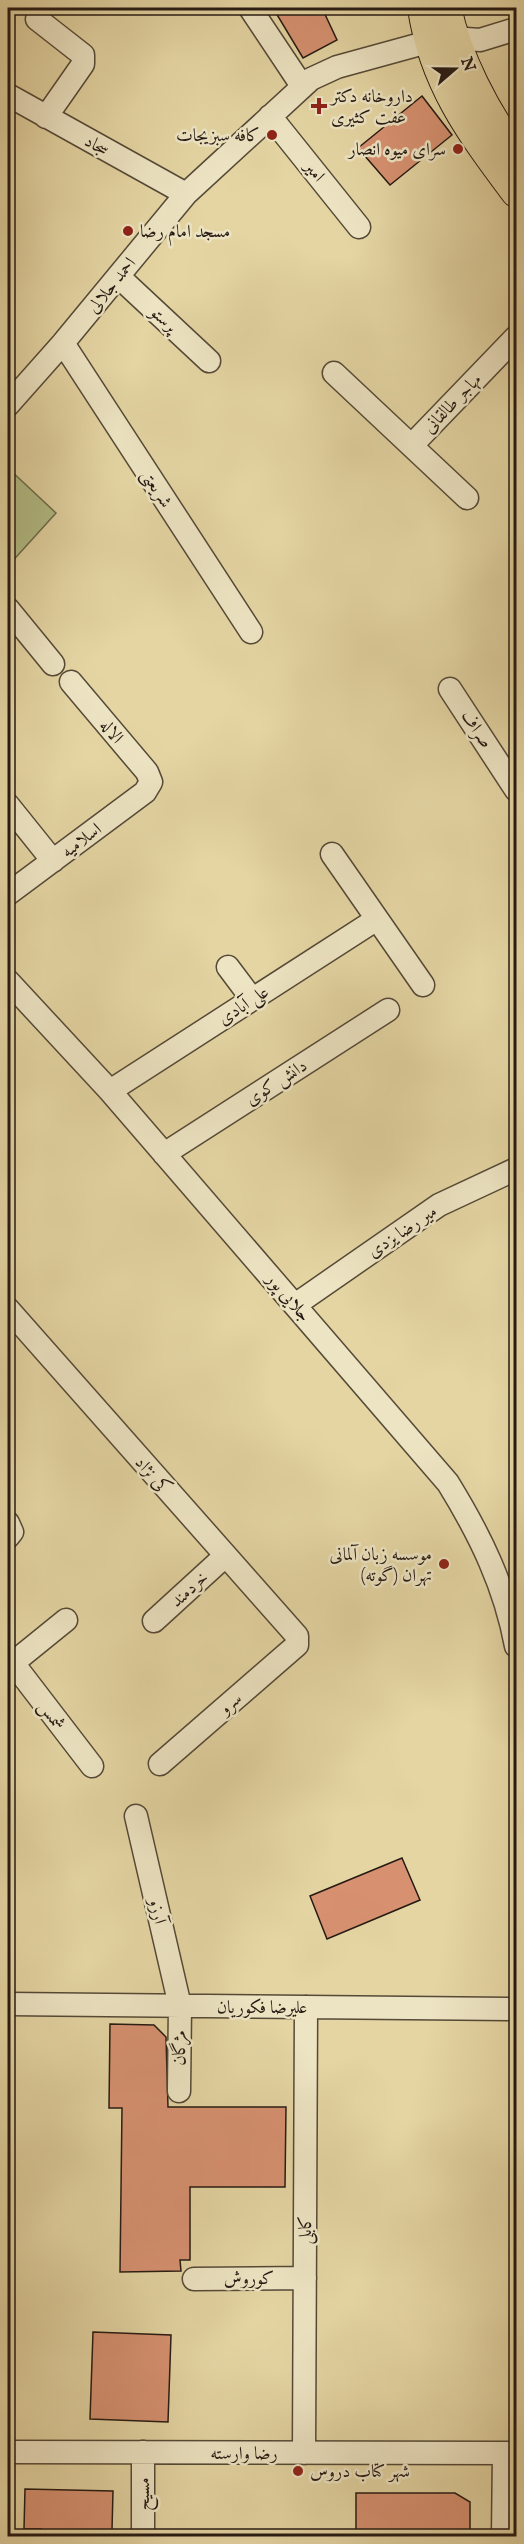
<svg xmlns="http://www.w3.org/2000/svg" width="524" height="2544" font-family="'IM FELL English',Amiri,serif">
	<rect width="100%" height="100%" fill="#e4d5a3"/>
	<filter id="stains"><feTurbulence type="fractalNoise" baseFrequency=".00333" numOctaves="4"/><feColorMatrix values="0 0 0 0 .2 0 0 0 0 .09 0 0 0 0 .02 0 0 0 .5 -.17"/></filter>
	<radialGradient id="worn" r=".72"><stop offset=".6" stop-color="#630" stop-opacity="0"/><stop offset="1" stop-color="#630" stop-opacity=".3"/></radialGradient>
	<path fill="#b3bd86" stroke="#6c6c4c" stroke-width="1.5" d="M8 468 56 513 8 566Z"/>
	<path fill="#d79171" stroke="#251a13" stroke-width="1.5" d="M273 8H322L337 40 303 58Z
		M422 96 452 135 390 185 358 148Z
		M402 1858 420 1900 327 1939 310 1896Z
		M110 2024 154 2025 166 2037 168 2107H286L285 2187H190V2260H180L181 2271 120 2272 122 2108H109Z
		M93 2332 171 2335 168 2422 90 2419Z
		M25 2489 113 2491 112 2530H102V2536H41V2529H24Z
		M356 2493H455L470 2502V2536H356Z"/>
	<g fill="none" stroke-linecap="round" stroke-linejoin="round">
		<g stroke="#554937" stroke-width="25">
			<path id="minor" d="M250 8 302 86
				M37 19 83 55V64L46 117
				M8 95 186 194
				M270 116 359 227
				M119 277 209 361
				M63 343 251 632
				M334 373 467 498
				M8 405 63 343 186 194 311 79 337 67 428 42 452 38 480 40 516 29
				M413 444 516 337
				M8 609 53 664
				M450 689 516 790
				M8 805 53 861
				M332 854 423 985
				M8 894 145 792 151 782 147 772 71 682
				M228 967 252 999
				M8 981 110 1091 448 1483C480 1535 505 1586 516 1646
				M110 1091 377 919
				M164 1154 388 1010
				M295 1305 439 1205 516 1169
				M8 1309 297 1636V1645L160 1764
				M8 1523 12 1532 8 1537
				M154 1621 224 1557
				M13 1663 92 1766
				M8 1667 66 1620
				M136 1816 180 2006 179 2091
				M8 2004 516 2009
				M194 2279 305 2278
				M8 2452 516 2453
				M304 2453 306 2007
				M143 2536V2452
				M503 2536 504 2453"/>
		</g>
		<g stroke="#251a13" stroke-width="32">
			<path id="major" d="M423 8C434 83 472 133 516 192
				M446 8C457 59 485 112 516 155"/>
		</g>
		<use href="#minor" stroke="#ede4c3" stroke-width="22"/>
		<use href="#major" stroke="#e4d5a3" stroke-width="30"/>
	</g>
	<g fill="#8f2418" stroke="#ede4c3" stroke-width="2">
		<path d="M316 97h6v6h6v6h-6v6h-6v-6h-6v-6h6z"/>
		<circle cx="272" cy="135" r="6"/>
		<circle cx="458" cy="149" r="6"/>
		<circle cx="128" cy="231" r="6"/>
		<circle cx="444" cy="1564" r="6"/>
		<circle cx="298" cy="2471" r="6"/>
	</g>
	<g text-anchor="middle" stroke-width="5" stroke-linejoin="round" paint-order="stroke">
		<g font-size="18" fill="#251a13" stroke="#ede4c3" text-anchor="start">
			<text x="331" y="102">داروخانه دکتر<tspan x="331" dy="21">عفت کثیری</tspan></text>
			<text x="260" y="141" text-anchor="end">کافه سبزیجات</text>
			<text x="446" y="155" text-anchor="end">سرای میوه انصار</text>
			<text x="140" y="237">مسجد امام رضا</text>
			<text x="432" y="1560" text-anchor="end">موسسه زبان آلمانی<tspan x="432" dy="21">تهران (گوته)</tspan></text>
			<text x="310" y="2477">شهر کتاب دروس</text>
		</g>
		<g font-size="18" fill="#251a13" stroke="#ede4c3">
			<text transform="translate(97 145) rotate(29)" y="6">سجاد</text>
			<text transform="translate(315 171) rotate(51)" y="6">امیر</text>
			<text transform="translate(111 285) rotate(-51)" y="6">احمد جلالی</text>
			<text transform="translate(164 319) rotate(43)" y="6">پرستو</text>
			<text transform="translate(452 403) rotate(-46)" y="6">مهاجر طالقانی</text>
			<text transform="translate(157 488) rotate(57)" y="6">شریعتی</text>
			<text transform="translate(477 729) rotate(56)" y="6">صراف</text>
			<text transform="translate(112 731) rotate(50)" y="6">الاله</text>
			<text transform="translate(81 840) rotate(-37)" y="6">اسلامیه</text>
			<text transform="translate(243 1005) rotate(-33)" y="6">علی آبادی</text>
			<text transform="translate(276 1082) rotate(-33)" y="6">دانش کوی</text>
			<text transform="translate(402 1231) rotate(-34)" y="6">میر رضا یزدی</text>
			<text transform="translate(289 1297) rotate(49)" y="6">جلایی پور</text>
			<text transform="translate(153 1475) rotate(49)" y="6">کی نژاد</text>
			<text transform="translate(189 1589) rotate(-42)" y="6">خردمند</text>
			<text transform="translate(230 1703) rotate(-41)" y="6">سرو</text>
			<text transform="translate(52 1715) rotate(52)" y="6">شمس</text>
			<text transform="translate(158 1911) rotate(77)" y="6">آرزو</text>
			<text x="262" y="2013">علیرضا فکوریان</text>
			<text transform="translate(179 2048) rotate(-89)" y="6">مژگان</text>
			<text transform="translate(305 2230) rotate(-90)" y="6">کابلی</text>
			<text x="249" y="2284">کوروش</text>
			<text x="244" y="2459">رضا وارسته</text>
			<text transform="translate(143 2494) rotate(-89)" y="6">مسیح</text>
		</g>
	</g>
	<rect width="524" height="2544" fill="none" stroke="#e4d5a3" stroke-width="30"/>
	<rect x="9" y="9" width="506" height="2526" fill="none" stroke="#251a13" stroke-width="3"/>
	<rect x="15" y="15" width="494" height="2514" fill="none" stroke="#251a13" stroke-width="1.5"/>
	<g transform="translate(455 69) rotate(70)" stroke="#ede4c3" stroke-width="4.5" paint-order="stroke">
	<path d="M0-4.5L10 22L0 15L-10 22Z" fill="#251a13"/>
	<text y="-9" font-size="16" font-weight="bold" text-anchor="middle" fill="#251a13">N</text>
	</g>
	<rect width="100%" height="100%" filter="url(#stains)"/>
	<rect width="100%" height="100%" fill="url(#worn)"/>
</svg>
